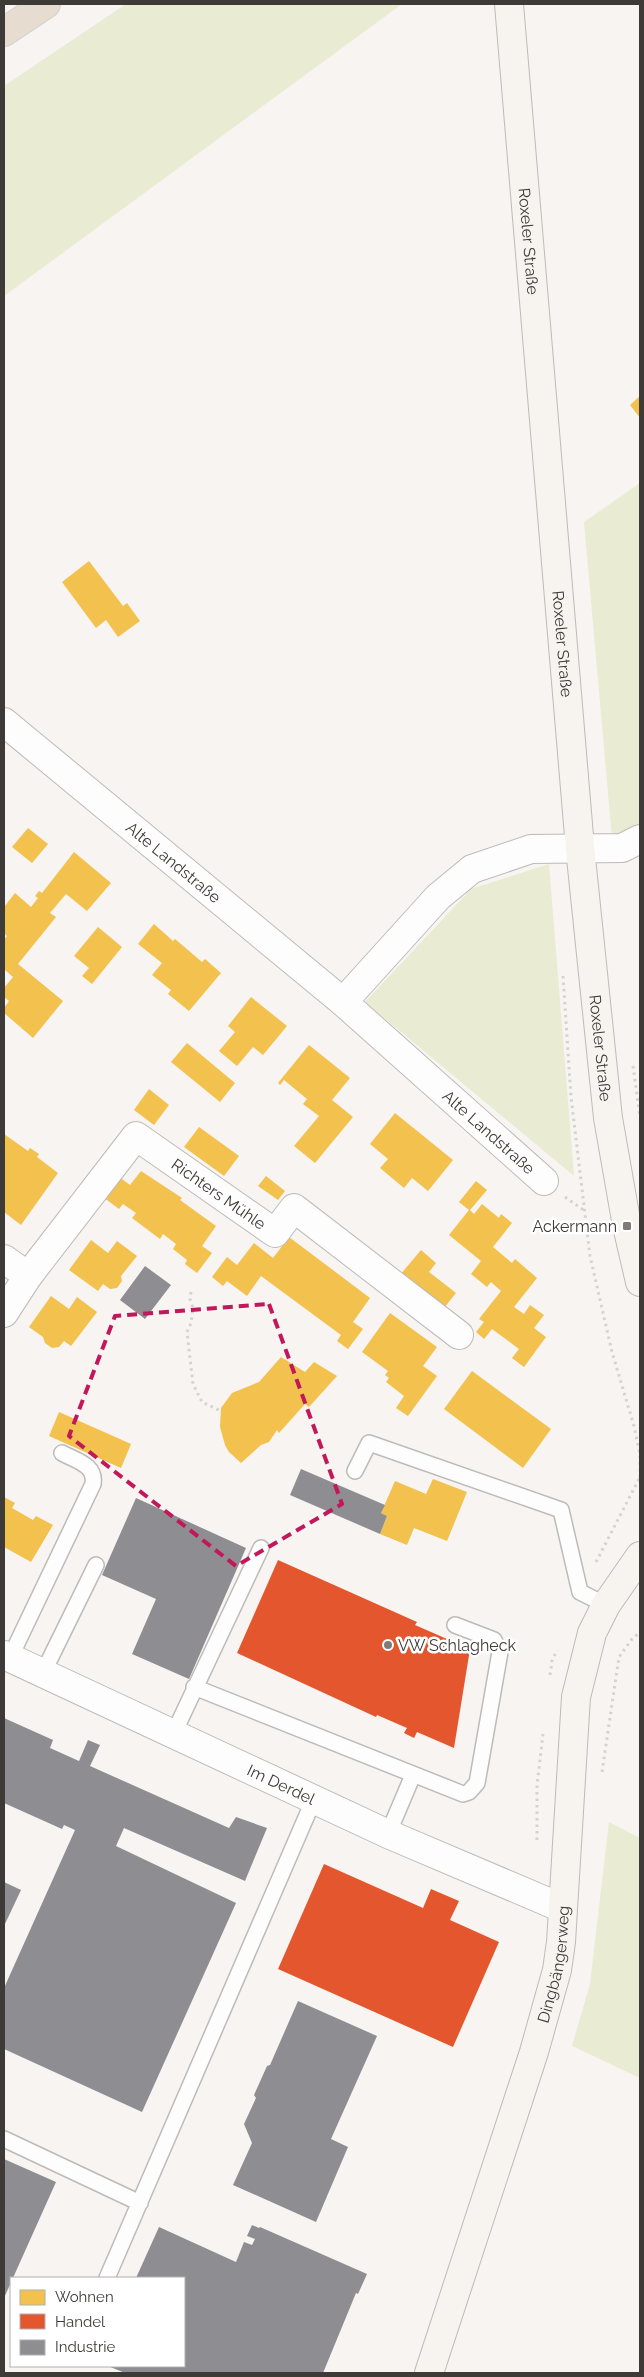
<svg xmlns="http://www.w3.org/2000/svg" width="644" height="2377" font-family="Raleway,sans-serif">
	<rect width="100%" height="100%" fill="#f7f4f1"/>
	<path fill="#eaebd3" d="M126 4H402L4 296V86Z
		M640 483V825L613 849 584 522Z
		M549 864 574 1176 365 1002 471 889Z
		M609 1822 640 1838V2078L572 2046 590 1984Z"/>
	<path fill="#f2c14e" d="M640 396V418L630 405Z
		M89 561 123 606 127 603 140 621 118 637 106 620 96 628 62 582Z
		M28 828 48 844 32 863 12 847Z
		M74 852 111 883 87 911 66 894 50 913 56 917 18 964 63 1001 33 1038 4 1013V1008L9 1001 4 997V988L13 977 4 969V940L7 936 4 933V907L15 893 31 907 38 898 35 896 39 891 42 893Z
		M154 924 173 941 175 939 202 962 205 959 221 973 189 1011 168 994 171 990 152 975 162 963 138 944Z
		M98 927 122 947 92 984 82 976 89 968 74 956Z
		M251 997 287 1026 263 1055 253 1047 237 1066 219 1051 235 1032 228 1026Z
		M187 1043 235 1083 220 1102 171 1062Z
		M309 1045 350 1078 332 1100 353 1117 315 1163 294 1146 319 1116 303 1104 307 1099 284 1080 280 1085 278 1083Z
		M149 1089 169 1105 154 1125 134 1110Z
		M395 1113 453 1160 428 1191 412 1178 404 1188 380 1168 388 1159 370 1144Z
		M199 1127 239 1156 224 1176 184 1147Z
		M4 1134 28 1151 30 1148 39 1154 37 1157 58 1173 21 1225 4 1212Z
		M141 1171 182 1198 180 1200 216 1226 202 1246 212 1253 197 1273 185 1264 187 1260 173 1249 176 1244 163 1234 160 1239 132 1218 136 1213 123 1204 119 1209 99 1194 114 1173 130 1185Z
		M266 1176 285 1191 278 1200 258 1186Z
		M476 1181 487 1190 470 1210 474 1214 482 1204 499 1218 501 1214 512 1223 493 1247 512 1263 515 1259 537 1278 514 1307 524 1314 530 1305 544 1315 534 1328 546 1337 524 1367 512 1358 519 1349 492 1329 484 1339 476 1332 484 1322 479 1319 501 1291 491 1282 487 1287 471 1274 481 1261 449 1235 469 1210 459 1202Z
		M289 1237 370 1298 353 1322 363 1329 348 1349 337 1341 341 1335 261 1276 247 1296 227 1281 223 1286 212 1277 227 1257 237 1265 254 1243 273 1258Z
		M91 1240 108 1253 117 1241 137 1256 121 1276 122 1281 117 1288 110 1289 103 1284 98 1291 69 1270Z
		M421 1250 436 1263 429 1272 456 1293 444 1308 400 1275Z
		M51 1296 69 1309 77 1297 97 1312 71 1346 64 1341 59 1347 52 1348 45 1343 43 1337 29 1327Z
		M390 1313 437 1347 423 1366 437 1376 408 1416 396 1408 404 1396 386 1382 389 1378 385 1375 388 1371 362 1352Z
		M281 1357 305 1372 314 1362 337 1376 309 1407 305 1404 279 1433 277 1430 269 1442 261 1445 241 1463 229 1452 225 1445 220 1427 221 1408 232 1393 259 1382Z
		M472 1371 551 1429 523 1468 444 1409Z
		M59 1412 131 1444 121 1468 49 1436Z
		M433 1479 467 1492 447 1541 414 1528 407 1545 380 1534 387 1516 381 1513 395 1481 426 1494Z
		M4 1497 15 1503 12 1508 33 1520 36 1516 53 1525 31 1562 4 1547Z"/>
	<path fill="#e4572e" d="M278 1560 417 1622 415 1625 470 1649 454 1748 417 1732 414 1738 404 1733 407 1728 377 1715 376 1717 237 1653Z
		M324 1864 423 1908 431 1889 459 1901 450 1920 499 1942 453 2047 278 1969Z"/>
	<path fill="#8d8d92" d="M145 1266 171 1285 145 1319 120 1300Z
		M301 1469 385 1505 381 1513 387 1516 380 1534 290 1495Z
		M136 1498 246 1548 189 1679 132 1654 156 1599 102 1575Z
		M4 1718 53 1740 50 1748 79 1761 88 1740 100 1745 90 1766 229 1828 236 1817 267 1828 245 1881 124 1828 116 1846 236 1903 142 2112 4 2049V1988L75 1830 64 1825 62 1829 4 1803Z
		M4 1882 21 1890 4 1926Z
		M298 2001 377 2036 331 2139 348 2147 316 2222 233 2185 252 2143 244 2124 256 2098 254 2095 267 2066 270 2065Z
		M4 2159 56 2182 4 2298Z
		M252 2225 259 2228 260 2227 367 2274 358 2294 356 2293 323 2373H125L108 2366H184V2278H136L159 2227 236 2262 244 2242 252 2245 255 2239 247 2236Z"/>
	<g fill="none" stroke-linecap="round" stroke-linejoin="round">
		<g stroke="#bdbbb8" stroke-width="18">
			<path id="lane" d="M355 1471 369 1443 561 1510 580 1592 606 1605
				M10 1658 93 1484C96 1465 77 1461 62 1453
				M43 1673 96 1565
				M194 1687 463 1794 469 1792 477 1783 500 1652 494 1640 455 1625
				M173 1735 261 1548
				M388 1834 413 1775
				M4 2139 140 2203
				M107 2278 314 1799"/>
		</g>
		<g stroke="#bdbbb8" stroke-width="30">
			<g id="street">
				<path id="s1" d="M4 722 343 1002 544 1181"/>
				<path d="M343 1002 438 897 472 869 531 849 622 848 640 839"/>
				<path d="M4 1259 28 1276"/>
				<path id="s2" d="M4 1313 28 1276 136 1136 275 1233 294 1208 459 1335"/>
				<path id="s3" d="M4 1655 388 1834 562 1908"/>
			</g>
		</g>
		<g stroke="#bdbbb8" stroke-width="30">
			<g id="secondary">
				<path id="s4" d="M509 4 580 848 608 1118 627 1226 640 1282"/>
				<path id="s5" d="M429 2373 534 2052 557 1970 561 1942 576 1697 592 1633 606 1605 640 1556"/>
			</g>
		</g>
		<g stroke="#d1d0cf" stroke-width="30">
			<path id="highway" d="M4 32 46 4"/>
		</g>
		<path stroke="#d4d3d2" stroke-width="3" stroke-dasharray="2.5 4" stroke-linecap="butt" d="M563 976 571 1097 590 1256 612 1352 634 1426 640 1454V1481
			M633 1066 640 1117
			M565 1197 585 1211
			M191 1292 190 1299 193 1308 191 1323 187 1332 193 1384 202 1402 221 1411
			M596 1562 639 1479
			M550 1675 552 1661 557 1650
			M602 1772 619 1657 632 1639 640 1632
			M537 1840V1785L543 1734"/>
		<use href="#lane" stroke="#fefdfd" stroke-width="15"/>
		<use href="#street" stroke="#fefdfd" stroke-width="28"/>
		<use href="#secondary" stroke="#f7f3ee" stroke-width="28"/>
		<use href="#highway" stroke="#e6dccf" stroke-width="28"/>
	</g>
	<path fill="none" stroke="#c2185b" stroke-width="4" stroke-dasharray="10 6" stroke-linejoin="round" d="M269 1304 342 1504 236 1566 69 1436 115 1316Z"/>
	<g fill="#7e7b79" stroke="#fff" stroke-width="2">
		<rect x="622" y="1221" width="10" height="10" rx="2.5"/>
		<circle cx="388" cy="1645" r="5"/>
	</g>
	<g text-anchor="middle" stroke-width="5" stroke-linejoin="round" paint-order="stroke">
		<g font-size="16" fill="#3d3a38" stroke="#fff">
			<text dy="6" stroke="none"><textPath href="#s4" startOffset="238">Roxeler Straße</textPath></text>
			<text dy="6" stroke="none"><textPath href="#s4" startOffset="642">Roxeler Straße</textPath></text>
			<text dy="6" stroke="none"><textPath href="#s1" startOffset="220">Alte Landstraße</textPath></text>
			<text dy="6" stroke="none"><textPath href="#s4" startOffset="1048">Roxeler Straße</textPath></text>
			<text dy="6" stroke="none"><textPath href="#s1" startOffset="635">Alte Landstraße</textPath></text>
			<text dy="6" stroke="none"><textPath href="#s2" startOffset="322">Richters Mühle</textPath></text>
			<text dy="6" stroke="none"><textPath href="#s3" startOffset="306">Im Derdel</textPath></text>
			<text dy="6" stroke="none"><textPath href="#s5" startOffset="428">Dingbängerweg</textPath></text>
		</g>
		<g font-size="16" fill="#3d3a38" stroke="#fff" text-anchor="end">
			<text x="617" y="1232">Ackermann</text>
			<text x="398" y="1651" text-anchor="start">VW Schlagheck</text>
		</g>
	</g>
	<rect width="644" height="2377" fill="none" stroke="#3d3a38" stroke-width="10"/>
	<rect x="10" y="2277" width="175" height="90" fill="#ffffff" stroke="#b1b0af"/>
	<rect x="20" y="2290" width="25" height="15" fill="#f2c14e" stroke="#b1b0af"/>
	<text x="55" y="2302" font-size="15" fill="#3d3a38">Wohnen</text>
	<rect x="20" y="2314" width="25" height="15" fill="#e4572e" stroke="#b1b0af"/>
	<text x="55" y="2327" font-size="15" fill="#3d3a38">Handel</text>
	<rect x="20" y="2340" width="25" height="15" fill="#8d8d92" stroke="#b1b0af"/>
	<text x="55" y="2352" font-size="15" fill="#3d3a38">Industrie</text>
</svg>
